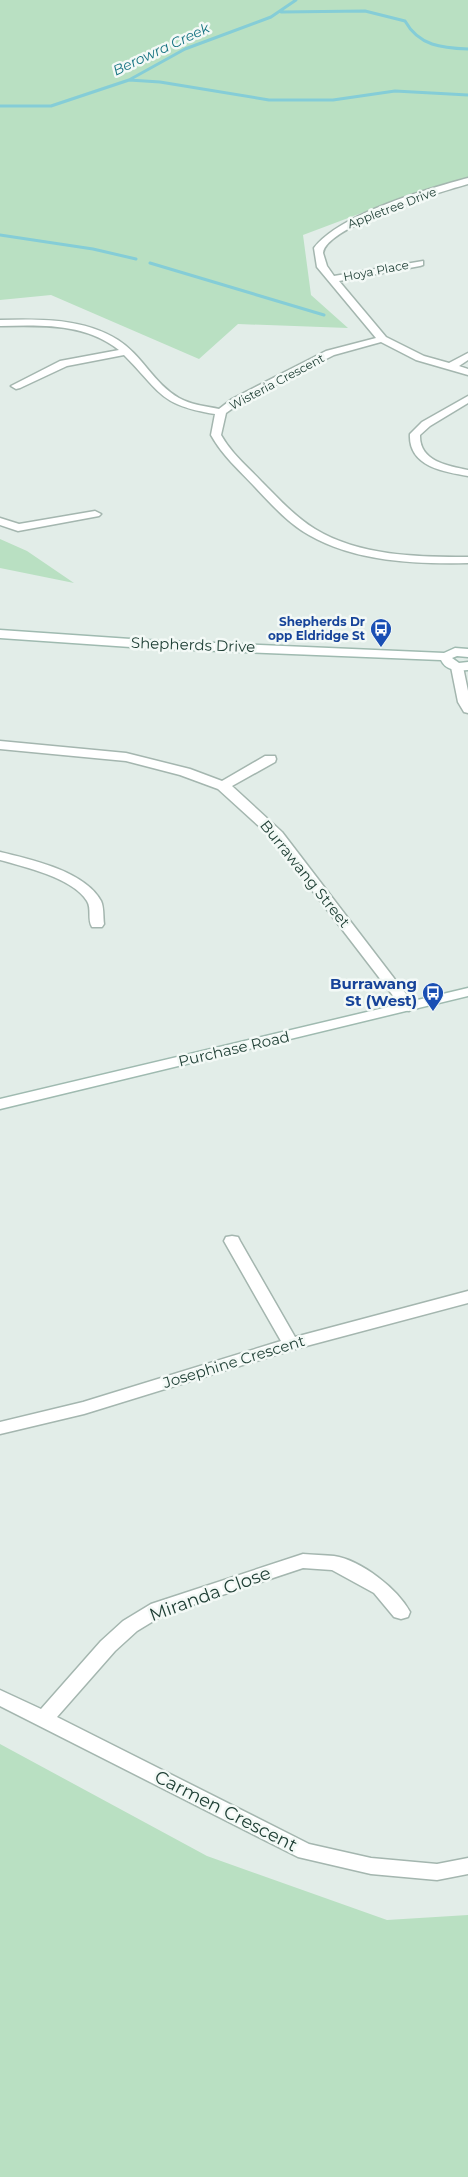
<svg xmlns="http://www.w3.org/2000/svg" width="468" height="2177" font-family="Montserrat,sans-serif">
	<rect width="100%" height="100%" fill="#e2ede8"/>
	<path fill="#b9e0c2" d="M0 0H468V179L388 203 303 235 311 295 348 328 238 324 199 359 51 295 0 300Z
		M0 539 27 551 74 583 0 568Z
		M0 1744 207 1856 387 1920 468 1915V2177H0Z"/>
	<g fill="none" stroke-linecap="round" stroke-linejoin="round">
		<path stroke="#85cdd7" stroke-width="3" d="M281 12 365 11 405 21C419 46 442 48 468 49
			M129 80 160 82 269 100H333L395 91 468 95
			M0 106H51L129 80 185 49 271 17 296 0
			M0 235 93 249 136 259
			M150 263 324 315"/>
		<g stroke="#a4b6af" stroke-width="3">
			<path id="minor" d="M468 178V184C443 191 326 226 323 253L327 266 334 276 423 261V265L420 266 339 281 386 337 424 356 449 363 468 353V360L459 366 468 369V375L416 360 381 342 334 355 240 403 226 413 221 435C231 453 247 466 261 481 278 498 295 517 315 529 359 556 418 557 468 557V563C415 564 356 562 309 535 288 523 271 504 255 487 239 470 222 455 211 435L215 414C159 405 161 392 124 355L67 366 20 388 16 389 11 386 60 361 119 350C85 323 41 325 0 326V320C40 319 83 318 118 340 142 355 154 384 179 398 191 405 205 406 219 409L232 399 326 351 376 338 317 267 314 248C340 214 427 189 468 178Z
				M468 396V403L430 426 420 435C419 461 447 466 468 470V476C443 472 408 466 410 434L422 422Z
				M95 511 101 514 99 516 18 531 0 525V518L19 524Z
				M457 663 463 667 468 691V713L464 712 458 702 451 667Z
				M0 741 126 753 190 769 222 781 265 756H275L276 759 275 762 232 786 282 832 416 1007 409 1011 404 1010 272 838 218 789 180 775 126 761 0 749Z
				M0 852C30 859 85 871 101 901 104 907 103 917 104 924L102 927H92C87 919 92 909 87 901 73 878 25 867 0 860Z
				M232 1236 238 1237 240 1241 295 1337 468 1291V1303L295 1349 84 1414 0 1434V1422L83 1402 281 1341 224 1241 226 1237Z
				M303 1554C313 1555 324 1555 334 1556 361 1560 398 1589 410 1612L408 1617 401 1619 394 1617 374 1593 332 1570 303 1568 165 1614 137 1631 115 1651 57 1717 309 1844 371 1858 437 1864 468 1858V1874L437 1880 371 1874 298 1857 0 1706V1690L41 1709 101 1641 123 1621 151 1604Z"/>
		</g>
		<g stroke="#9fbab0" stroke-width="3">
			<path id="secondary" d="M0 630 145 640 444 653 455 648 468 649V657L457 656 452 658 459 663 468 662V670C458 671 446 671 441 660L145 648 0 638Z
				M468 988V996L0 1109V1099Z"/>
		</g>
		<use href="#minor" fill="#fff" fill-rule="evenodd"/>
		<use href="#secondary" fill="#fff" fill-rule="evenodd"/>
	</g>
	<defs>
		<g id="bus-pin" transform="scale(1.125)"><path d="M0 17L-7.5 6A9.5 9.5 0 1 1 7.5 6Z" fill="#1a4fb4" stroke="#f3f9f6"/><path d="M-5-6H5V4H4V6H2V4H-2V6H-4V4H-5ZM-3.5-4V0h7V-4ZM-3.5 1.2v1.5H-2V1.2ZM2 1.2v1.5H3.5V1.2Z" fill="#fff"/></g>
	</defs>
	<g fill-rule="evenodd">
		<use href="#bus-pin" x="381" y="629"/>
		<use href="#bus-pin" x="433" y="993"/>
	</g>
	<g text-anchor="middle" stroke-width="5" stroke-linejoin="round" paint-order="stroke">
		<g font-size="12" fill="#204036" stroke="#f3f9f6">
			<text transform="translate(392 208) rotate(-21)" y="4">Appletree Drive</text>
			<text transform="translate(376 271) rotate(-11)" y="4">Hoya Place</text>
			<text transform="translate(277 382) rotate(-28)" y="4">Wisteria Crescent</text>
		</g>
		<g font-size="12" font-weight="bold" fill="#164399" stroke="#f3f9f6" text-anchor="end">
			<text x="365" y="626">Shepherds Dr<tspan x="365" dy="14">opp Eldridge St</tspan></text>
		</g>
		<g font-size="14" font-style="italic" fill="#157381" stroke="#f3f9f6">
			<text transform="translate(161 49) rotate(-25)" y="5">Berowra Creek</text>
		</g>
		<g font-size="15" fill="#204036" stroke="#f3f9f6">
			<text transform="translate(193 645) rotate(2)" y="5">Shepherds Drive</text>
			<text transform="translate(305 874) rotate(51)" y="5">Burrawang Street</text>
			<text transform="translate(234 1049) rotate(-13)" y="5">Purchase Road</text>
			<text transform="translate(234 1362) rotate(-17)" y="5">Josephine Crescent</text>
		</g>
		<g font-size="15" font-weight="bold" fill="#164399" stroke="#f3f9f6" text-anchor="end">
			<text x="417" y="989">Burrawang<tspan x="417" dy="17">St (West)</tspan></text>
		</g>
		<g font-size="18" fill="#204036" stroke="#f3f9f6">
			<text transform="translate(210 1594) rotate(-20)" y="6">Miranda Close</text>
			<text transform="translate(226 1811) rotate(27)" y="6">Carmen Crescent</text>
		</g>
	</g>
</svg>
